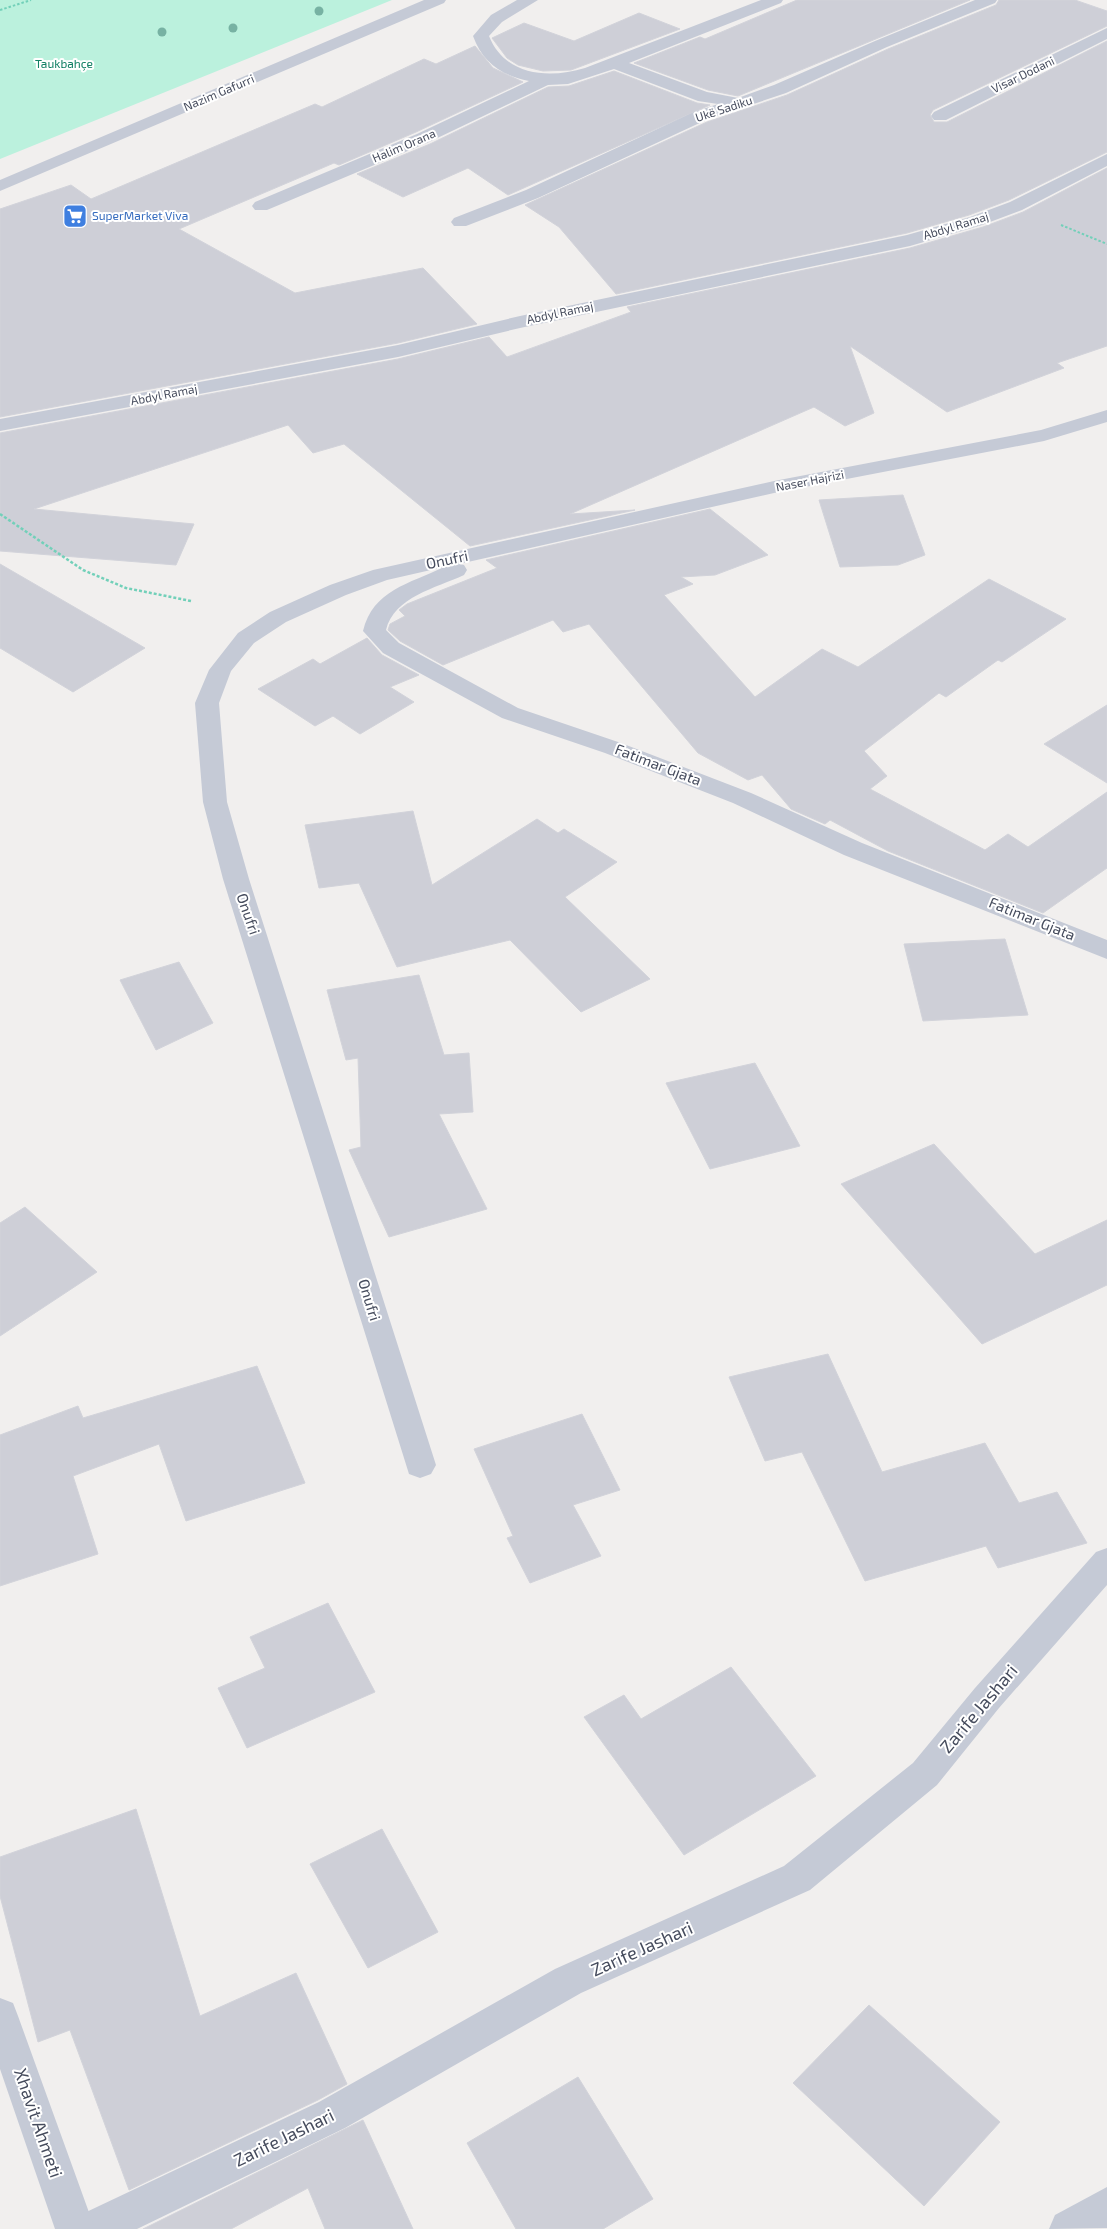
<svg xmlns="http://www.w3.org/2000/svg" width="1107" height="2229" font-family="'Exo 2',sans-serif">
	<rect width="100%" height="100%" fill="#f1efee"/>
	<path fill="#bbf1dd" d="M0 0H392L0 159Z"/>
	<path fill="#cecfd7" stroke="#d2d3da" d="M797 0H970L738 96 708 90 634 63 700 37 705 39Z
		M999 0H1075L1107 11V26L933 110 930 115 934 122H947L1107 41V152L1009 200 969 215 907 233 616 294 559 227 525 205 707 122 787 95 888 49 996 5Z
		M639 13 680 29 571 70 543 71 518 65 507 58 492 38 524 23 574 41Z
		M475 46 493 68 523 82 416 132 339 165 334 163 179 229 295 293 423 268 477 324 398 343 0 417V209L71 185 91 199 315 104 322 107 424 59 436 64Z
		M614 71 697 103 710 105 508 195 468 168 403 197 357 174 430 144 548 87 569 86Z
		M1107 168V346L1057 363 1064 368 947 412 850 346 874 413 845 426 814 407 570 514 635 510 470 546 344 444 313 453 288 425 34 509 194 524 176 565 0 551V433L398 359 489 337 507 357 631 312 627 307 910 248 983 227 1023 212Z
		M903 495 925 555 898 565 840 567 819 500Z
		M710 509 768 555 715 575 681 577 693 584 664 595 755 697 822 649 858 667 989 579 1066 619 1002 662 998 660 946 697 939 693 864 751 887 776 870 789 985 850 1008 834 1028 847 1107 792V868L1043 913 888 851 830 820 825 824 791 809 762 775 748 780 698 753 589 624 563 632 553 620 443 665 400 641 388 630 390 624 405 616 399 610 407 604 497 568 486 560Z
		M0 564 145 648 73 692 0 648Z
		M367 638 382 655 419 675 390 687 414 702 360 734 333 716 315 726 258 689 313 659 320 664Z
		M1107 705V783L1044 744Z
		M413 811 432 885 537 819 558 833 564 829 617 862 565 897 650 979 581 1012 510 940 397 967 359 883 319 888 305 825Z
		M1005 939 1028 1015 923 1021 904 944Z
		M179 962 213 1023 156 1050 120 980Z
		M419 975 444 1055 469 1053 473 1112 439 1114 487 1209 389 1237 349 1150 361 1147 358 1058 346 1060 327 990Z
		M755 1063 800 1146 710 1169 666 1083Z
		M934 1144 1035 1254 1107 1220V1285L982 1344 841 1184Z
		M25 1207 97 1272 0 1336V1223Z
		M828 1354 882 1472 985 1443 1019 1503 1057 1492 1087 1543 998 1568 986 1546 865 1581 802 1452 765 1461 729 1377Z
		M257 1366 305 1483 186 1521 159 1444 73 1476 98 1554 0 1586V1435L78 1406 83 1418Z
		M582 1414 620 1490 573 1505 601 1556 530 1583 507 1538 513 1536 474 1449Z
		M328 1603 375 1692 247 1748 218 1688 265 1668 250 1637Z
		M731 1667 816 1776 684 1855 584 1717 624 1695 641 1719Z
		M136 1809 200 2016 296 1973 347 2084 318 2100 129 2190 70 2030 38 2042 0 1896V1857Z
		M382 1829 438 1932 368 1968 310 1864Z
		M869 2005 1000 2122 924 2206 793 2083Z
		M578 2077 653 2199 603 2229H516L467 2143Z
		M363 2120 413 2229H325L308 2188 231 2229H143Z"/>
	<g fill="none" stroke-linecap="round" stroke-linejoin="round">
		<path stroke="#72d0b9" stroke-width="2" stroke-dasharray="2.5 2" stroke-linecap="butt" d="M0 10 31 0
			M1061 225 1107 244"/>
		<path stroke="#72d0b9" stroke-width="2.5" stroke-dasharray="3 2" stroke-linecap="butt" d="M0 514 83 570 126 588 191 601"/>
		<path fill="#c5cad6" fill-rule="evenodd" d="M1107 2187V2228L1049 2229 1055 2215Z"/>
		<path fill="#c5cad6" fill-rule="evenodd" d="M517 0H538L502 22 489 36C505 76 549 79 585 68L761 0H783L781 3 629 63 707 92 738 98 774 85 875 41 975 0H997L995 3 887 47 786 93 706 120 538 198 466 226H454L451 222 454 218 526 190 694 112 718 104 698 101 614 69 568 84 548 85 429 142 267 210H255L252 206 255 202 417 134 529 81C501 75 483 63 473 36L491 15Z
			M1107 28V39L946 120H934L931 116 934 112Z
			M1107 154V166L1022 210 982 225 910 246 520 328 398 357 0 431V419L398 345 520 316 907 235 970 217 1010 202Z
			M1107 410V422L1044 441 774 493 459 564 464 565 467 570 464 575C436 588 394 597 386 630L399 643 518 708 621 743 751 793 862 843 1107 940V959L844 855 733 803 605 753 502 718 383 653 363 631C373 590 409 584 444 567L387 580 346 595 286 622 254 643 231 671 219 703 227 802 249 879 436 1465 431 1474 420 1478 409 1474 223 879 203 802 195 703 209 670 238 633 270 612 330 585 373 570 774 481 1041 430Z
			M1107 1548V1585L999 1708 937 1785 810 1890 581 1993 345 2128 137 2229H74L80 2215 319 2102 555 1969 784 1866 913 1763 975 1688 1096 1552Z"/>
		<path fill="#c5cad6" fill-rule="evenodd" d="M424 0H446L444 3 0 191V180Z
			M0 1998 13 2003 18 2016 95 2229H55L0 2069Z"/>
	</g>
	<g fill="#77b2a3">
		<circle cx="319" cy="11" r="4.5"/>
		<circle cx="233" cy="28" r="4.5"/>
		<circle cx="162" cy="32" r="4.5"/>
	</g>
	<defs>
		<g id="supermarket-square" transform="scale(1.25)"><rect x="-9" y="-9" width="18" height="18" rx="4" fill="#3f7fe0" stroke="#fff"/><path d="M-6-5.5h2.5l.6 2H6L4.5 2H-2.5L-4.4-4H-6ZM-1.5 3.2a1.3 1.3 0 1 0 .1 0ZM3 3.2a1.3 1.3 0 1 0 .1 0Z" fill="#fff"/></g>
	</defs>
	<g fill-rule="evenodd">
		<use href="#supermarket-square" x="75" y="216"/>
	</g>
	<g text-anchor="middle" stroke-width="4" stroke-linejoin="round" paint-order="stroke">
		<g font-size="12" fill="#138165" stroke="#fff">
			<text x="64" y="68">Taukbahçe</text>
		</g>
		<g font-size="12" fill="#464c5d" stroke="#fff">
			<text transform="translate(1023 75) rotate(-26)" y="4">Visar Dodani</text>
			<text transform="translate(219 93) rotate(-23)" y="4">Nazim Gafurri</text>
			<text transform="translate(724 109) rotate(-18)" y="4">Ukë Sadiku</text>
			<text transform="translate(404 146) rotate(-23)" y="4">Halim Orana</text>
			<text transform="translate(956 226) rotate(-17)" y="4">Abdyl Ramaj</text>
			<text transform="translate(560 313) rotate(-12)" y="4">Abdyl Ramaj</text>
			<text transform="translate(164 395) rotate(-11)" y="4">Abdyl Ramaj</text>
			<text transform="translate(810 481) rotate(-11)" y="4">Naser Hajrizi</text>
		</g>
		<g font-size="12" fill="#366cbe" stroke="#fff" text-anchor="start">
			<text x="92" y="220">SuperMarket Viva</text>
		</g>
		<g font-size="15" fill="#464c5d" stroke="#fff">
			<text transform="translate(447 560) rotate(-12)" y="5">Onufri</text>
			<text transform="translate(658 765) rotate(21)" y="5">Fatimar Gjata</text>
			<text transform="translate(248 914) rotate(71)" y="5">Onufri</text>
			<text transform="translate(1032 919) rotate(22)" y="5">Fatimar Gjata</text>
			<text transform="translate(369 1300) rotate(73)" y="5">Onufri</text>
		</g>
		<g font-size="18" fill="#464c5d" stroke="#fff">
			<text transform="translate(979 1709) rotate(-50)" y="6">Zarife Jashari</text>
			<text transform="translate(642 1949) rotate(-24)" y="6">Zarife Jashari</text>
			<text transform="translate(38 2123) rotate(71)" y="6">Xhavit Ahmeti</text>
			<text transform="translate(284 2138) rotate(-26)" y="6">Zarife Jashari</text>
		</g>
	</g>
</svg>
